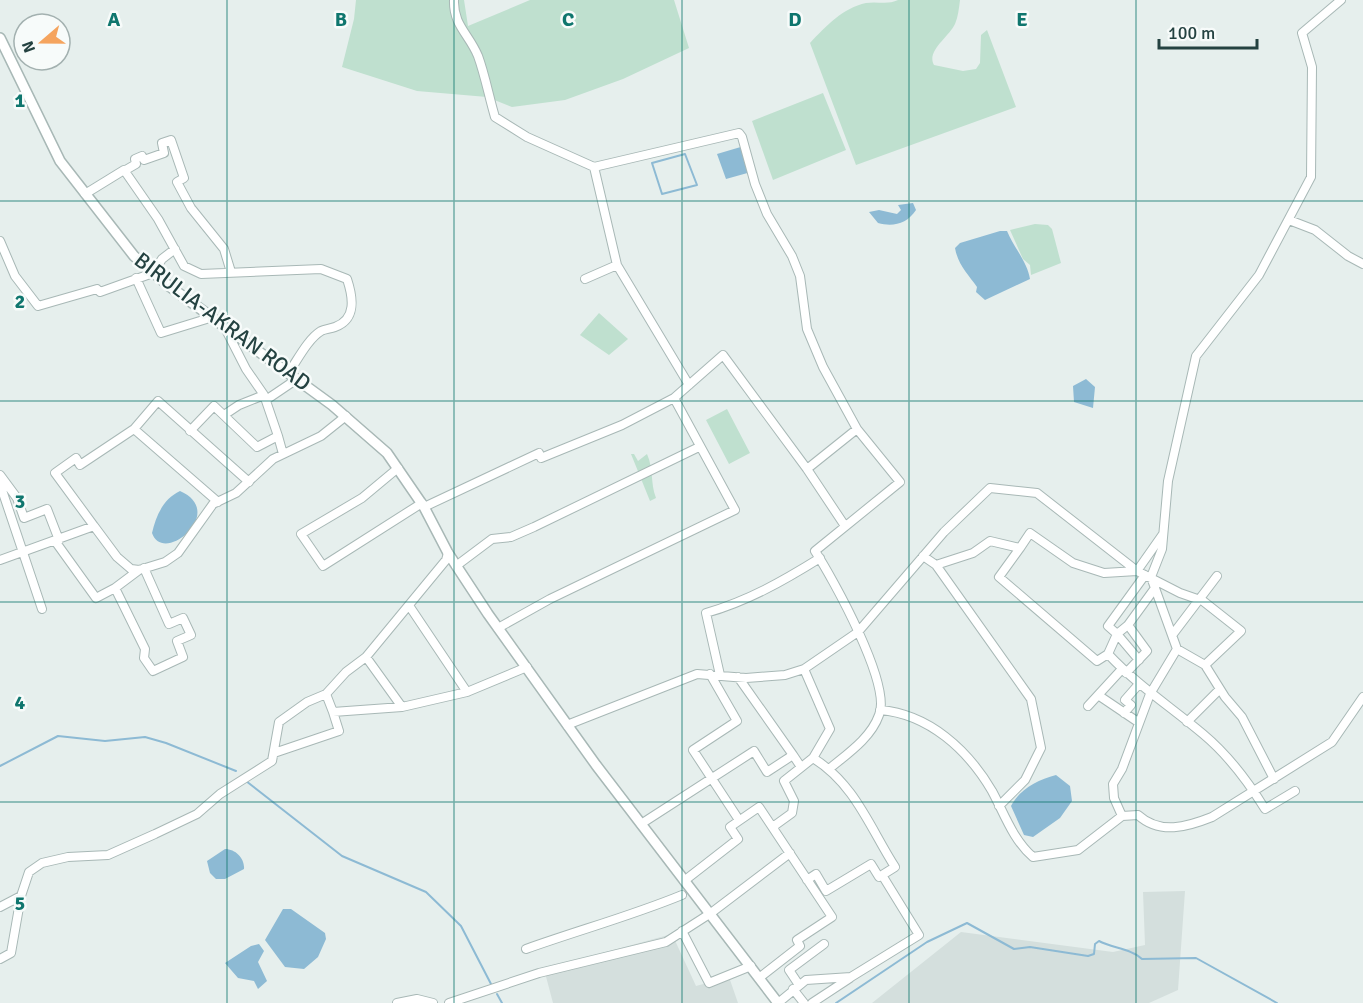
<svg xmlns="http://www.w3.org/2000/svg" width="1363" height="1003" font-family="Signika,sans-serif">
	<rect width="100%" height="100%" fill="#e6efed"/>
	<path fill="#d4dfdd" d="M1185 891 1178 990 1149 1003H872L961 932 1113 952 1145 945 1143 892Z
		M672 934 696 986 729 977 738 1003H553L544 969Z"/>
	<path fill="#bfe0cf" d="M356 0H464L468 26 530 0H674L689 48 623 79 565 100 512 107 487 97 417 91 342 67 354 19Z
		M898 0H960C959 8 958 17 955 24 949 37 926 51 934 65L963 71 976 69 980 63 981 35 987 30 1016 107 856 165 810 43C826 26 843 8 866 3 877 1 888 5 898 0Z
		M823 93 846 150 773 180 752 121Z
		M1035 224 1048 225 1052 229 1061 263 1031 275 1030 265 1023 259 1010 230Z
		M599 313 628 339 609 355 580 335Z
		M727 409 750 453 729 464 706 420Z
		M631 454H634L638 461 647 454C654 470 650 482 656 498L650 501Z"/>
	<path fill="#8dbad4" d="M744 146 751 172 726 179 717 154Z
		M913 203 916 210C907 224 893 227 878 223L869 212 879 210 897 214 901 210 898 205Z
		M1000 231H1007C1014 248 1027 261 1030 279L985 300 976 292 977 287C968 274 958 265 955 248L960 243Z
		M1086 379 1095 387 1093 408 1074 402 1073 386Z
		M180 491C228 512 163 566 152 533 156 516 163 499 180 491Z
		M1056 775 1070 786 1072 801 1060 818 1033 837 1024 835 1011 806C1020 789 1037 780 1056 775Z
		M225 849C236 849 245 859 244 869L225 879H216L210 873 207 861Z
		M283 909H291L325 933 326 939 318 957 304 969 285 967 265 940Z
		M259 944 264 951 258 962 267 981 258 989 254 981 238 978 225 963 251 946Z"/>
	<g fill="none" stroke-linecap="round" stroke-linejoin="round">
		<path stroke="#8dbad4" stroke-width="2" d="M685 154 697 185 662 194 652 163Z
			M0 766 58 736 105 741 145 737 166 743 236 771
			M246 781 342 856 426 892 461 926 491 984
			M497 994 502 1003
			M836 1003 927 942 967 923 1014 949 1030 947 1088 956 1094 954 1095 944 1099 941C1112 948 1132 949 1142 959L1196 958 1277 1003"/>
		<g stroke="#a8b8b6" stroke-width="10">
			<path id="minor" d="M454 0C453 25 469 34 478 56 485 75 489 97 495 117L527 137 594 167 739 133 742 137 755 184 767 214 792 256 800 276 807 329 823 367 857 429 900 482 815 551C833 579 892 685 879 715 871 738 847 754 829 769
				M594 167 617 265
				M124 171 136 164 135 159 142 156 144 160 164 153 162 143 171 140 184 178 177 182 191 208 224 249 231 272
				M85 194 124 170 158 219 184 266 201 274 321 269 347 279C353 297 357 319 335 327 330 329 325 329 321 331 308 339 298 359 289 372
				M1289 220 1315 230 1348 256 1363 264
				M0 241 15 276 38 306 97 289 100 292 153 273 162 259 175 249
				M136 278 161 333 213 317
				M585 279 617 265 689 385
				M225 328 246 369 264 395 278 436
				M674 398 723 355 807 469
				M266 400 297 379
				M224 415 239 405 264 395
				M190 431 214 406 257 447 278 436 283 454
				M398 468 362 498 301 534 323 566 422 503
				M0 475 17 498 24 518 47 509 59 540
				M0 484 42 609
				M218 502 134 429 158 401 249 482
				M424 507 539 453 541 458 622 425 674 398 735 510 550 599 498 628
				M94 526 55 473 76 458 80 465 134 429
				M845 526 807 469 857 429
				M1163 534 1137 571 1180 593 1203 601 1241 631 1205 665 1177 649
				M55 541 96 598 115 588
				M923 556 936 565 973 553 990 541 1020 548 999 577 1097 661 1108 654C1137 685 1171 707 1203 734 1227 754 1249 783 1265 809L1295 791
				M0 560 94 526 117 557 131 569 139 570 165 562 178 553 213 504 236 493 273 459 321 436 346 416
				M936 565 1031 699 1041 748 1025 780 999 806
				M456 566 492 539 511 537 534 527 699 447
				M139 570 115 588 145 649 144 658 153 671 183 657 177 641 191 635 183 618 169 624 144 568
				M410 607 467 692 527 667
				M1128 625 1117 634 1139 660
				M1173 634 1217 576
				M1108 654 1117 634 1108 626 1145 575
				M366 657 402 707 467 692
				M1205 665 1225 697 1242 717 1274 779
				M1126 673 1147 651 1128 625 1155 588
				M710 674 737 721 693 750 739 820
				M720 675 706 613C748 601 783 581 820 558
				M738 677 793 755
				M326 694 333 712 402 707
				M1098 695 1138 722
				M1088 706 1122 669
				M880 710C929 714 968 750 992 791 1004 813 1013 840 1033 857L1078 850 1122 816 1138 815C1160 835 1187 827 1212 817L1332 742 1363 697
				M1124 713 1131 705 1125 700 1139 684
				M1187 722 1220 689
				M567 725 697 674 746 678 785 675 804 669
				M274 753 339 731 333 712
				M1122 816 1114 798 1113 784 1122 769 1150 694 1177 649 1151 577 1162 549 1168 481 1196 356 1259 275 1311 177 1312 67 1302 33 1341 0
				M641 824 754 751 767 772 793 755 801 767
				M774 826 792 813 794 801 784 781 813 758 830 729 804 669 858 632 944 532 990 488 1037 493 1137 571 1104 573 1073 563 1030 533 1020 548
				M807 880 816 874 826 891 871 864 879 877 895 867C870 828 855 784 813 758
				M684 881 738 839 730 827 759 807 832 917 797 940 800 946 759 978
				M0 907 21 896
				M682 931 709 983 751 966
				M526 949C579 930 631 916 682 895
				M0 959 11 953 21 896 29 872 42 863 68 857 108 855 155 834 197 814 220 794 272 761 279 722 307 702 326 694 346 672 366 657 446 560 448 553
				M799 985 789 970 824 944
				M793 989 804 1003
				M397 1003 417 999 433 1003
				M449 1003 539 973 666 942 711 913 790 853
				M778 1003 806 980 851 977 919 935 882 875
				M812 1003 850 978"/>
		</g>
		<g stroke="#a8b8b6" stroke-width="12">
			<path id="tertiary" d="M0 38 60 161 134 256 169 286 332 405 387 453 424 507 448 553 488 614 596 765 778 1003"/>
		</g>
		<use href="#minor" stroke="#fff" stroke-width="8"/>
		<use href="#tertiary" stroke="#fff" stroke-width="9"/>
	</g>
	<path fill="none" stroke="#0f766e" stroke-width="1.5" stroke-opacity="0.55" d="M227 0V1003M454 0V1003M682 0V1003M909 0V1003M1136 0V1003M0 201H1363M0 401H1363M0 602H1363M0 802H1363"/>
	<g text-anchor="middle" stroke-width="5" stroke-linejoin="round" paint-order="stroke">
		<g font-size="22" fill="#244241" stroke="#f7fbfa">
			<text transform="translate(223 321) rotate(37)" y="8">BIRULIA-AKRAN ROAD</text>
		</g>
	</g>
	<g font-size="20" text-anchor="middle" font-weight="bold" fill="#0f766e" stroke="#f7fbfa" stroke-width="5" stroke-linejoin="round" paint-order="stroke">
		<text x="114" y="26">A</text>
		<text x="341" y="26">B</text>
		<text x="568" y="26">C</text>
		<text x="795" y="26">D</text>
		<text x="1022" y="26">E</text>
		<text x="20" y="107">1</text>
		<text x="20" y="308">2</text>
		<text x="20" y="508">3</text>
		<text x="20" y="709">4</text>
		<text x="20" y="910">5</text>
	</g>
	<g transform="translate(42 42) rotate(250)"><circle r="28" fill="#f7fbfa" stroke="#a3b1b0" stroke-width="1.5"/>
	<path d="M0-4.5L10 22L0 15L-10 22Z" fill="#f5a45e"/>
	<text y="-9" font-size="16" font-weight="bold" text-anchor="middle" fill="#244241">N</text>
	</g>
	<path d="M1159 39v9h98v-9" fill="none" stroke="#244241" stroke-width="3"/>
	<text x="1168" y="39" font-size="18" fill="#244241" stroke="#f7fbfa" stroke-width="4.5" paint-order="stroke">100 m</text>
</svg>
